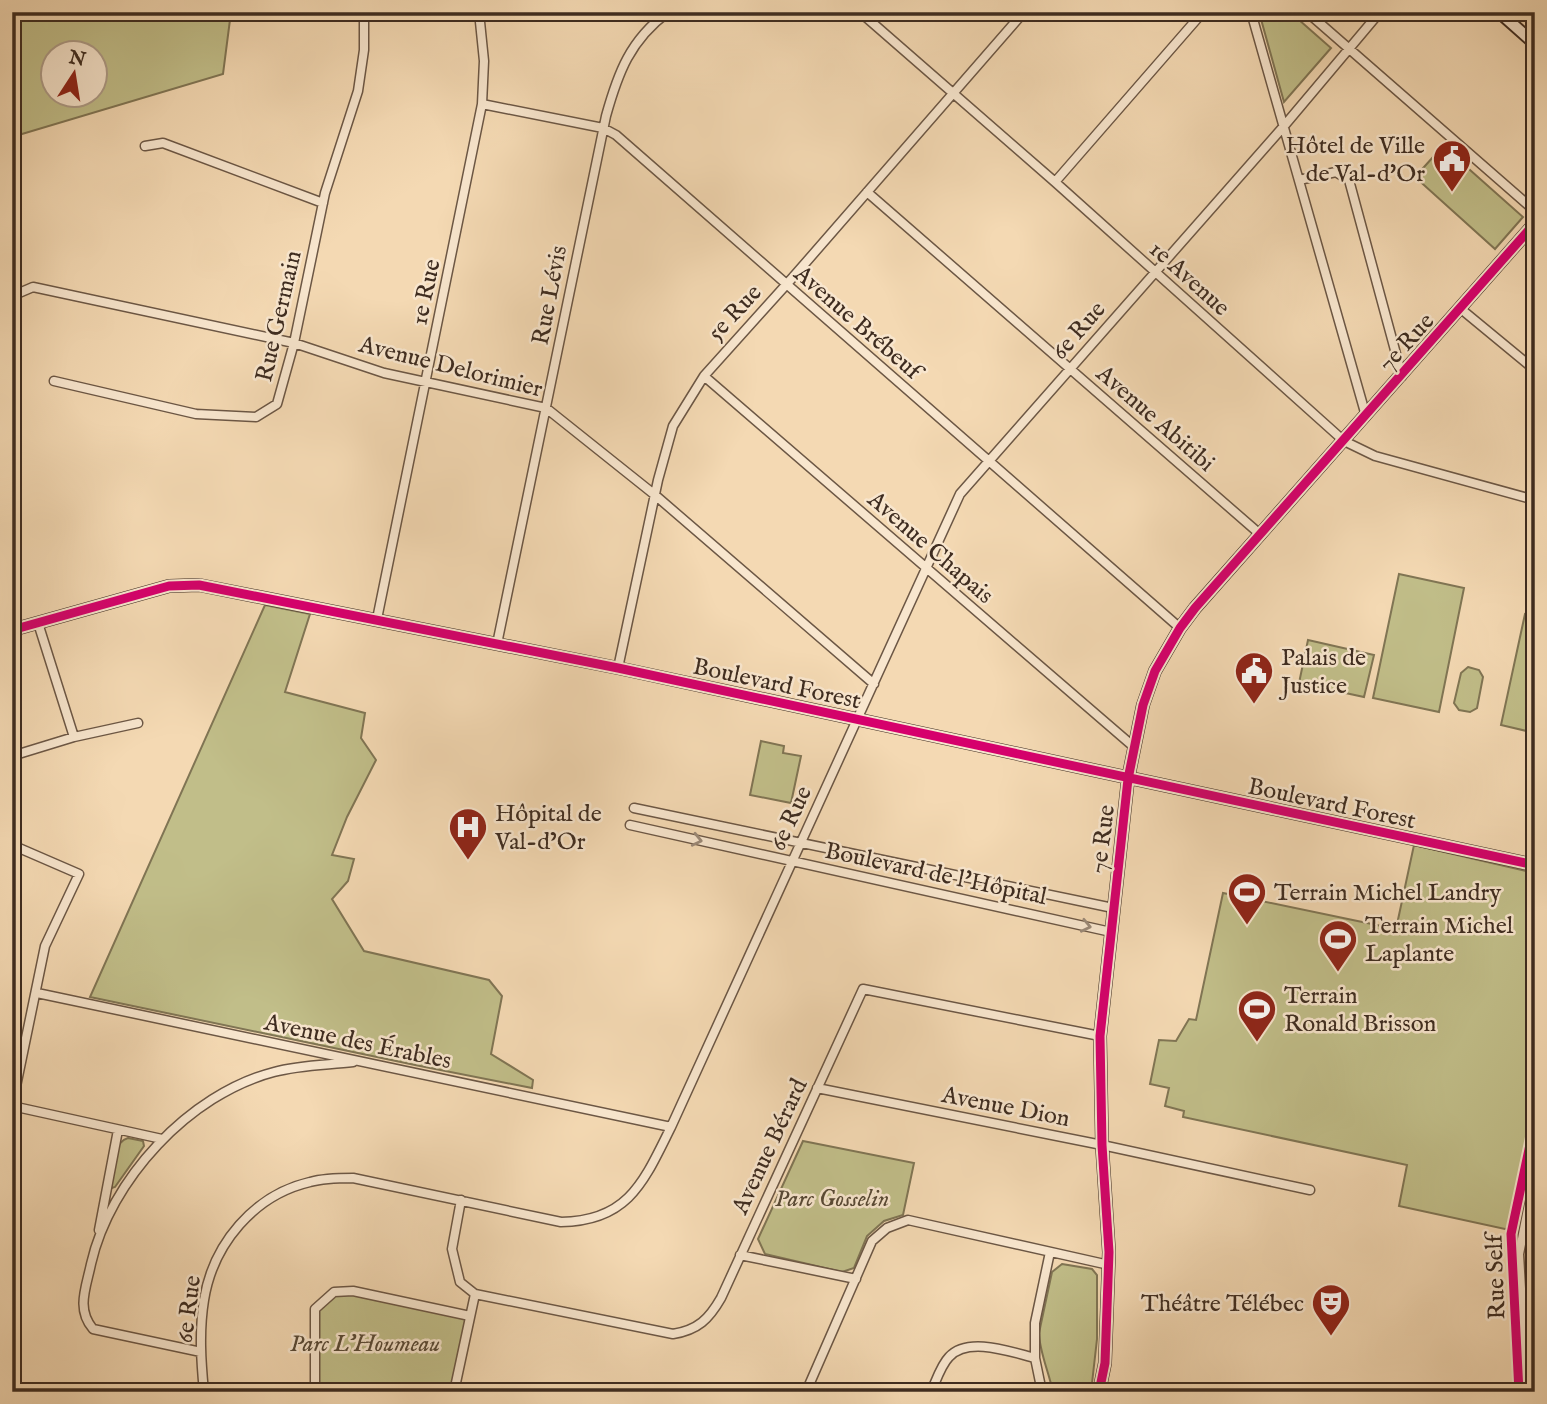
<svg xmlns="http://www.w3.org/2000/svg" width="1547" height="1404" font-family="'IM FELL English',serif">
	<rect width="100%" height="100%" fill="#f4d9b3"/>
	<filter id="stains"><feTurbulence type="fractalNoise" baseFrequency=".00286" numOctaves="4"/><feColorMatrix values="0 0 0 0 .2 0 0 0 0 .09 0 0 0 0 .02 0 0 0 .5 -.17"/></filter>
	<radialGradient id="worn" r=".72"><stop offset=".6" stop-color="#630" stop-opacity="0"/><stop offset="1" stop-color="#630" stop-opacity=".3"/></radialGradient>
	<path fill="#c1be89" stroke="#807554" stroke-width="2" fill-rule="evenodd" d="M12 12H231L223 74 22 134 12 135ZM52 52H94V94H52Z
		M1259 12H1290L1331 48 1284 102Z
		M1443 146 1523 217 1495 249 1415 177Z
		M1399 574 1464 588 1439 712 1373 698Z
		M265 605 310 614 285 692 365 713 361 738 376 760 347 817 332 855 354 859 348 881 332 899 364 951 489 980 502 996 491 1054 533 1080 532 1088 415 1065 90 997Z
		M1525 614 1535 616V733L1501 725Z
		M1308 640 1374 655 1364 697 1299 683Z
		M1468 667 1479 670 1483 677 1477 708 1470 712 1459 710 1454 703 1461 673Z
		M761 741 784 746 783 753 801 756 791 803 750 795Z
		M1414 845 1535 873V1127L1513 1227 1505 1229 1399 1206 1407 1165 1183 1117 1184 1111 1165 1106 1169 1088 1150 1084 1159 1040 1176 1041 1189 1019 1196 1020 1223 893 1396 929Z
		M128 1138 143 1141 144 1146 115 1187 112 1188 110 1187C112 1172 112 1142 128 1138Z
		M803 1141 914 1163 903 1215 884 1221 867 1236 854 1268 842 1272 765 1254 758 1239Z
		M1062 1264 1092 1269 1097 1275V1339L1091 1392H1053C1049 1373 1039 1350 1039 1333L1052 1272Z
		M353 1291 470 1316 454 1392H315V1309L334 1292Z"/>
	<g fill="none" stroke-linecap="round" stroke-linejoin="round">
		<g stroke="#6c5745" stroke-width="11">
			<path id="street" d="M860 12 1055 182 1344 441 1375 456 1535 500
				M1251 12 1366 416
				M1307 12 1535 211
				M482 104 603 128 616 135 1180 628
				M145 146 163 143 323 203
				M1299 180 1336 172 1349 180 1402 376
				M1055 182 1203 12
				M867 192 1261 535
				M12 296 33 287 294 343 384 373 546 408 655 495 874 684
				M1461 309 1535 370
				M704 376 1134 747
				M54 381 196 414 256 417 277 404 294 343 325 193 358 91 364 50V12
				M377 619 482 104 484 61 479 12
				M38 623 74 737
				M497 644 606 116C618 73 630 40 668 12
				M618 668 658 480 673 426 704 376 794 276 1024 12
				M12 756 74 737 138 723
				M634 808 1113 908
				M630 825 1111 932
				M12 845 79 874 45 946 12 1106
				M37 993 671 1127
				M817 1088 1102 1145 1310 1190
				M12 1106 162 1139
				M461 1200 452 1249 460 1282 475 1294 673 1334C698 1330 709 1319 721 1298L863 989 1100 1036
				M99 1230 118 1130
				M740 1255 856 1279
				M1521 1310 1535 1313
				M201 1352 93 1329C76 1309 86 1288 91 1264 110 1180 189 1094 274 1072 299 1065 327 1065 353 1062
				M204 1392C201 1361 199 1331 204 1300 213 1244 254 1195 310 1182 324 1178 339 1178 353 1178L561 1222C629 1221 644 1181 671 1127L960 494 1284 126 1380 12
				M315 1392V1309L334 1292 353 1291 470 1316
				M454 1392 475 1294
				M806 1392 872 1241 887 1228 908 1220 1109 1265
				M931 1392C936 1381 941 1365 949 1357 968 1336 1011 1352 1035 1358
				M1042 1392 1035 1358V1323L1050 1252
				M1527 1392 1519 1254 1535 1174"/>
		</g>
		<g stroke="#3e2c20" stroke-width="14">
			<path id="secondary" d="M1499 12 1535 44
				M12 630 169 586 199 585 618 668 1535 865
				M1099 1392 1105 1363 1109 1252 1102 1145 1100 1036 1128 779 1143 705 1155 671 1180 628 1195 608 1535 223"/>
		</g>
		<use href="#street" stroke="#f8e6ce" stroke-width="8"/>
		<use href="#secondary" stroke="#f8e6ce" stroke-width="10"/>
		<g stroke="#f8e6ce" stroke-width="13">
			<path id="cycleway" d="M12 630 169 586 199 585 618 668 1535 865
				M1099 1392 1105 1363 1109 1252 1102 1145 1100 1036 1128 779 1143 705 1155 671 1180 628 1195 608 1535 223
				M1519 1392 1511 1234 1535 1121"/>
		</g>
		<use href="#cycleway" stroke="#d6006c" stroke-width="9"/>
	</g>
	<defs><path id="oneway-chevron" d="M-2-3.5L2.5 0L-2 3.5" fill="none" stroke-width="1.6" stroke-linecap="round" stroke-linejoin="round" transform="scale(1.75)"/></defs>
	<g stroke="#9b8977">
		<use href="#oneway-chevron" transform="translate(697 840) rotate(13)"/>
		<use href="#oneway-chevron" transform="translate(1086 926) rotate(12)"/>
	</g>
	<defs>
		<g id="civic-pin" transform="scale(2.0125)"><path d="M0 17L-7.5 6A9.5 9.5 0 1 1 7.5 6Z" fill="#8f2418" stroke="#f8e6ce"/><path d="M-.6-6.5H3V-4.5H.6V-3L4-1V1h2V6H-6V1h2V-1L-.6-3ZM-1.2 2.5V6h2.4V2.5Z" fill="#fff"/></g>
		<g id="hospital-pin" transform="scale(2.0125)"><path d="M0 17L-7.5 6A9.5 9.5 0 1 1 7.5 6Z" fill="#8f2418" stroke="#f8e6ce"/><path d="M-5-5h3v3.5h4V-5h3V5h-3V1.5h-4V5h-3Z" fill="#fff"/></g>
		<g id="stadium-pin" transform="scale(2.0125)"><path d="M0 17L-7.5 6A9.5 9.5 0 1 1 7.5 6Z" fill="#8f2418" stroke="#f8e6ce"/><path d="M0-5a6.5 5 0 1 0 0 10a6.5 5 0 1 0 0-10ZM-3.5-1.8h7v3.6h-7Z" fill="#fff"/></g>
		<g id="theatre-pin" transform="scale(2.0125)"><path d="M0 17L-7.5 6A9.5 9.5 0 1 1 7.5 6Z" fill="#8f2418" stroke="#f8e6ce"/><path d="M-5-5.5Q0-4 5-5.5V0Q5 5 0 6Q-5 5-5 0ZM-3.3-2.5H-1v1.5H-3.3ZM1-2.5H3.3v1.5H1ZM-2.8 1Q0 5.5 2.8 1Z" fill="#fff"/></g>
	</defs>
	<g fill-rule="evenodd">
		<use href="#civic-pin" x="1452" y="159"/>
		<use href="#civic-pin" x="1254" y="671"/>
		<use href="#hospital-pin" x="468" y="827"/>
		<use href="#stadium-pin" x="1247" y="892"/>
		<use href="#stadium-pin" x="1338" y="939"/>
		<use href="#stadium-pin" x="1257" y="1009"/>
		<use href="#theatre-pin" x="1331" y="1303"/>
	</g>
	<g text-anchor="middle" stroke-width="5" stroke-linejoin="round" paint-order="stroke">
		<g font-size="24" fill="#3e2c20" stroke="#f8e6ce" text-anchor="start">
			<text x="1425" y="153" text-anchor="end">Hôtel de Ville<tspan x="1425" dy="28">de Val-d'Or</tspan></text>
			<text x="1281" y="665">Palais de<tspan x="1281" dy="28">Justice</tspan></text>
			<text x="495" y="821">Hôpital de<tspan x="495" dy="28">Val-d’Or</tspan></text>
			<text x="1274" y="900">Terrain Michel Landry</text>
			<text x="1365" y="933">Terrain Michel<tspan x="1365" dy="28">Laplante</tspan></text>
			<text x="1284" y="1003">Terrain<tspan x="1284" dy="28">Ronald Brisson</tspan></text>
			<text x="1304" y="1311" text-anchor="end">Théâtre Télébec</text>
		</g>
		<g font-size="24" fill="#3e2c20" stroke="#f8e6ce">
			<text transform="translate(1190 278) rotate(42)" y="8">1e Avenue</text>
			<text transform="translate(425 292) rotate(-78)" y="8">1e Rue</text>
			<text transform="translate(549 295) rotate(-79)" y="8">Rue Lévis</text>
			<text transform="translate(734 312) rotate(-47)" y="8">5e Rue</text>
			<text transform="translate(278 316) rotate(-77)" y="8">Rue Germain</text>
			<text transform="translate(858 322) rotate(41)" y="8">Avenue Brébeuf</text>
			<text transform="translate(1078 330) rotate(-49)" y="8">6e Rue</text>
			<text transform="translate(1406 342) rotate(-48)" y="8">7e Rue</text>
			<text transform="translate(451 366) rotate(14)" y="8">Avenue Delorimier</text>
			<text transform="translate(1156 418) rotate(41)" y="8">Avenue Abitibi</text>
			<text transform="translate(931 547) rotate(41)" y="8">Avenue Chapais</text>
			<text transform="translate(777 683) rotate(12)" y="8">Boulevard Forest</text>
			<text transform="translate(1332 803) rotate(12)" y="8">Boulevard Forest</text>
			<text transform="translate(790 818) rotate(-65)" y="8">6e Rue</text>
			<text transform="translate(1102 839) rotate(-83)" y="8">7e Rue</text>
			<text transform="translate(936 873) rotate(12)" y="8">Boulevard de l'Hôpital</text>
			<text transform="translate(358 1041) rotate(12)" y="8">Avenue des Érables</text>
			<text transform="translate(1006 1106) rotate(11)" y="8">Avenue Dion</text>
			<text transform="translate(769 1146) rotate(-65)" y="8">Avenue Bérard</text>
			<text transform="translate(1495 1277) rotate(-92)" y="8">Rue Self</text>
			<text transform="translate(188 1309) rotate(-83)" y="8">6e Rue</text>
		</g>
		<g font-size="24" font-style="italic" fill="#584935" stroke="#f8e6ce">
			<text x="832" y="1206">Parc Gosselin</text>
			<text x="365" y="1351">Parc L'Houmeau</text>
		</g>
	</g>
	<rect width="1547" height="1404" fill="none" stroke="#f4d9b3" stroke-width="42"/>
	<rect x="14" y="14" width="1519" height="1376" fill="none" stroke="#3e2c20" stroke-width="3.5"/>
	<rect x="21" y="21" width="1505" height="1362" fill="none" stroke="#3e2c20" stroke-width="2"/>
	<g transform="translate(74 74) rotate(12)"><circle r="33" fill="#f8e6ce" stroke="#ae9c88" stroke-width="2"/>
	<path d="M0-5L12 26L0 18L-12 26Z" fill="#8f2418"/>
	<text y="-10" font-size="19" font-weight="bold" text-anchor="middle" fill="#3e2c20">N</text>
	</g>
	<rect width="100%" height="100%" filter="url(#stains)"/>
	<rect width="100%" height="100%" fill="url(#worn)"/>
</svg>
